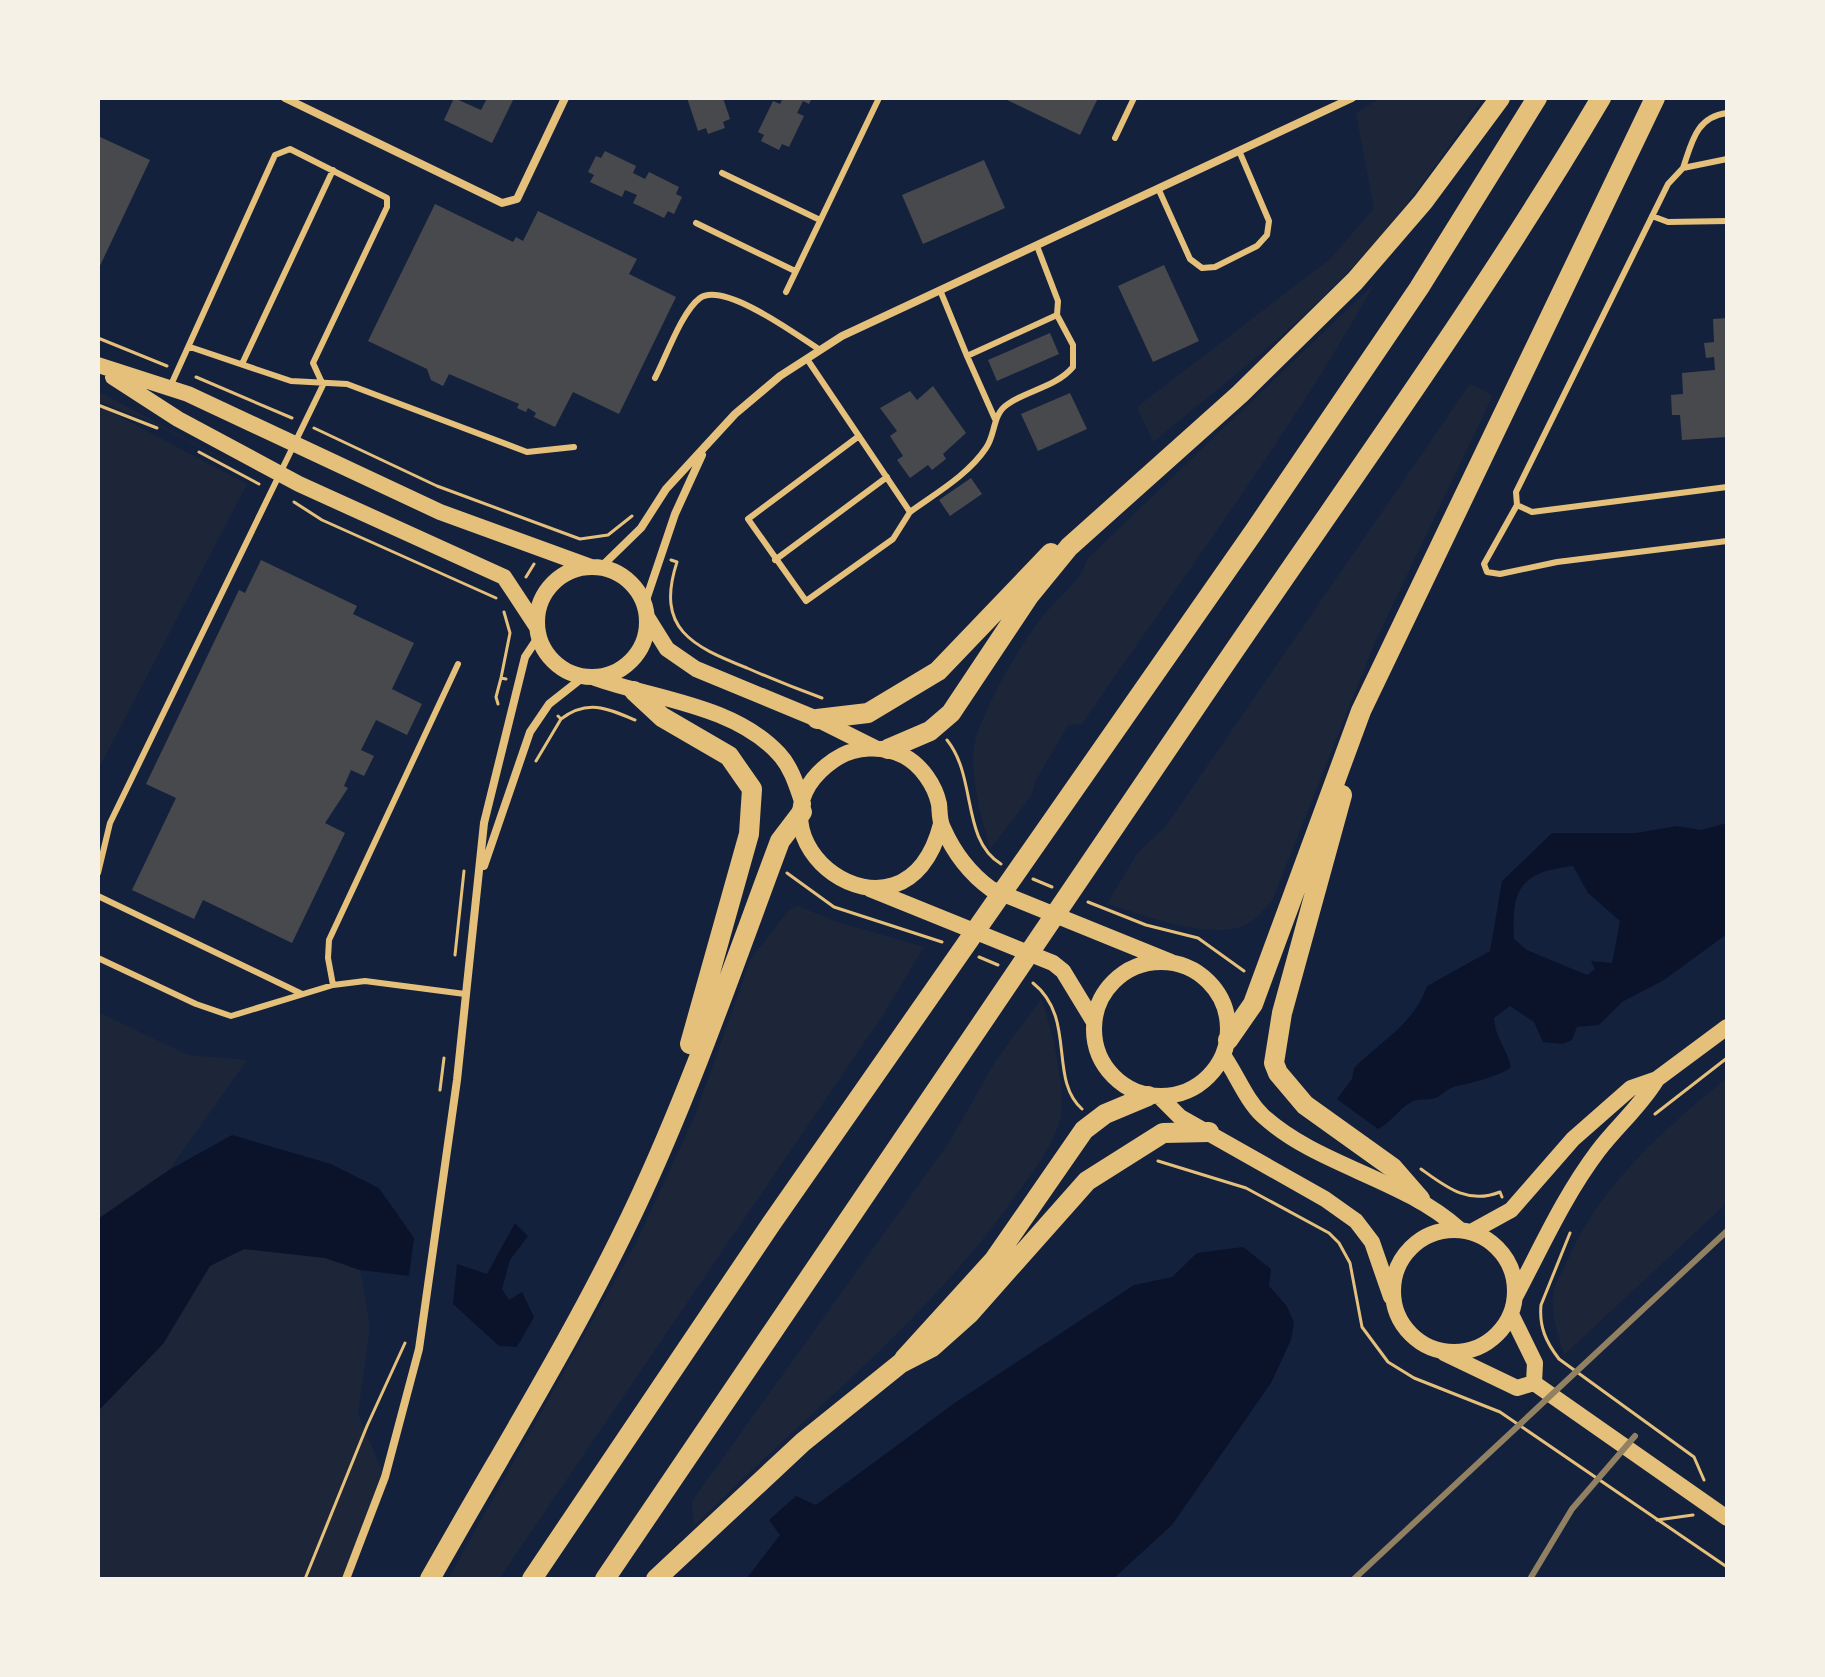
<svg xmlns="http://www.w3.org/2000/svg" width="1825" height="1677" font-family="Quicksand,sans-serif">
	<rect width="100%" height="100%" fill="#14213d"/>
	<path fill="#1d2539" d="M1381 98H1483C1444 153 1406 210 1360 259 1298 327 1224 384 1153 442L1137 407 1330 259 1374 209 1356 113Z
		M1375 283C1289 436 1181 579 1082 724L1068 725 1035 782 1032 795 990 849C982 820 973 788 973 758 973 722 1020 645 1043 616 1057 598 1082 581 1087 559Z
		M1470 384 1493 395 1375 642 1272 901C1265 907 1258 918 1249 923 1213 943 1145 915 1107 904L1138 852 1166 826Z
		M98 391 259 478 145 419 98 401Z
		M98 405 247 484 98 770Z
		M798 906 835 921 924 947 883 1015 499 1579H448L636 1243 696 1113 751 958 790 909Z
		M1041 999C1052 1026 1068 1096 1059 1124 1049 1154 1026 1181 1008 1206 920 1328 799 1420 694 1526L692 1501 948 1144 995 1062Z
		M98 1012 188 1055 247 1060 169 1170 98 1219Z
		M1727 1078V1203L1564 1355C1559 1336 1551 1315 1553 1295 1554 1284 1563 1271 1567 1261 1601 1184 1663 1130 1727 1078Z
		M244 1249 326 1258 360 1270 370 1326 358 1414 385 1477 346 1579H98V1411L163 1344 210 1266Z"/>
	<path fill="#0b132b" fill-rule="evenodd" d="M1727 823V934L1664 980 1622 1002 1599 1025 1577 1027 1572 1040 1562 1044 1543 1042 1534 1022 1510 1006 1494 1018C1495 1037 1507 1049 1511 1067 1504 1075 1467 1084 1454 1087 1447 1089 1443 1094 1438 1097 1429 1101 1420 1098 1413 1101 1400 1107 1392 1122 1378 1129L1337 1099 1352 1079 1354 1068C1381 1041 1414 1024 1427 986L1490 951 1502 881 1552 833H1636L1677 826 1701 830ZM1573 866 1588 893 1620 921 1612 963 1591 961 1595 969 1587 975 1527 950 1514 939C1511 888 1521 872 1573 866Z
		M232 1135 331 1164 379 1188 414 1238 409 1276 360 1270 325 1258 244 1249 210 1266 163 1344 98 1411V1219L169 1170Z
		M515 1223 528 1236 510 1260 502 1289 509 1300 522 1292 534 1317 517 1347 499 1346 453 1304 457 1264 487 1274Z
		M1243 1247 1271 1269 1269 1286 1286 1305 1294 1322 1291 1340 1271 1383 1172 1525 1113 1579H746L780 1535 769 1520 796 1496 816 1505 956 1402 1134 1285 1172 1277 1197 1253Z"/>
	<path fill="#48494c" d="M454 98 481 110 487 98H514L492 143 444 120Z
		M687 98H723L730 119 723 122 725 128 708 134 706 128 698 131Z
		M783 98H812L809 104 803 101 797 113 804 116 789 147 782 144 779 150 761 141 764 135 758 132 773 101 780 104Z
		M1003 98H1098L1080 135Z
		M98 136 150 160 98 270Z
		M605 151 636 166 633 173 645 179 649 172 679 187 676 194 682 197 674 214 668 211 664 218 633 203 637 195 625 190 622 197 590 182 594 175 588 172 596 156 601 158Z
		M984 160 1005 208 923 244 902 195Z
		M435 204 513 242 516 237 523 241 538 211 637 259 629 274 676 297 619 414 573 392 555 427 534 417 536 413 528 408 526 412 517 408 519 404 449 374 443 386 431 380 427 369 368 341Z
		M1164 265 1199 341 1153 362 1118 286Z
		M1727 318V437L1682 440 1680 415H1672L1671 395 1683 394 1682 373 1715 370 1714 357 1706 358 1704 343 1714 342 1713 319Z
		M1050 333 1059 354 997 381 988 360Z
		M933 386 966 433 943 454 946 459 932 470 928 465 910 478 897 460 903 456 890 436 897 431 880 408 910 391 917 400Z
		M1070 393 1087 429 1038 451 1021 414Z
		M971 478 982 494 950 516 939 500Z
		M261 560 357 606 353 614 414 643 392 689 422 704 407 735 376 720 361 750 374 756 364 776 351 770 344 786 348 788 325 823 345 833 292 943 203 900 194 919 132 890 176 798 146 784 239 590 245 593Z"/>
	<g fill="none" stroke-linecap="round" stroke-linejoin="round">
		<path stroke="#e5c07b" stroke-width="3" d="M98 338 167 366
			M196 377 292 418
			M98 405 157 428
			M314 428 437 486 580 539 608 535 632 516
			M199 452 259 484
			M294 502 322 520 496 598
			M671 560 677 562C655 629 692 646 747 668 772 679 797 689 822 698
			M526 577 534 564
			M504 612 510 633 501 678 506 679
			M498 704 496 697 501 678
			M558 716 561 719C587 699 607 708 635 720
			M947 740C977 777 961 840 1001 864
			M536 761 561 719
			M787 873 834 907 942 942
			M1033 879 1052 887
			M1088 902 1146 925 1198 938 1244 971
			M455 955 464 871
			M979 957 998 965
			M1033 983C1077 1018 1048 1079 1082 1109
			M440 1090 444 1058
			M1655 1114 1727 1058
			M1158 1161 1246 1188 1329 1233 1339 1243 1350 1263 1362 1327 1388 1362 1414 1378 1500 1412 1727 1567
			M1421 1169C1446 1187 1468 1205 1500 1192L1502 1197
			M1570 1233 1541 1305C1539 1327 1546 1342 1559 1359L1694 1457 1704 1480
			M1657 1520 1693 1515
			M305 1579 367 1426 405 1343"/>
		<path stroke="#e5c07b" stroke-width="6" d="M1115 138 1134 98
			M1727 159 1683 168 1668 184 1516 492 1517 505 1532 512 1727 487
			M1683 168C1692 142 1696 117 1727 113
			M722 173 820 220
			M1158 188 1190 259 1202 268 1215 267 1257 246 1267 235 1269 221 1240 153
			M1652 216 1668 222 1727 221
			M696 223 795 271
			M940 290 967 356 1057 315 1058 301 1037 246
			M786 292 879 98
			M190 347 291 381 347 384 527 452 574 447
			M967 356 995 419
			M807 359 910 512 893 539 806 601 748 519 859 436
			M242 364 333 170
			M655 378C666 357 682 311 700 298 724 281 798 336 820 350
			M1517 505 1484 564 1487 572 1500 574 1557 562 1727 541
			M910 512C936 493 968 475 986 448 996 434 992 414 1008 404 1028 390 1056 387 1073 367V345L1057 315
			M775 560 887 477
			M98 873 110 823 323 385 313 363 387 207V198L290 149 275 155 170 387
			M98 896 302 994
			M98 958 196 1004 231 1016 333 985 365 981 465 994
			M333 985 328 958 329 940 458 664"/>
		<path stroke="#e5c07b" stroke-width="8" d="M285 98 502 203 517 199 565 98
			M600 568 641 528 666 489 735 414 780 376 842 336 1352 98
			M644 606 675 514 702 455
			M484 866 530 732 549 704 582 678
			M346 1579 385 1477 419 1349 457 1080 484 823 525 657 539 636"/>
		<path stroke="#e5c07b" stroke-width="16" d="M98 365 188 394 440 512 591 567
			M113 377 178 419 299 484 504 577 537 627
			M537 622a55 55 0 1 1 110 0a55 55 0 1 1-110 0Z
			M647 617 667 649 696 669 817 719 875 748
			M595 678C654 699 734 705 779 754 792 768 797 787 803 804
			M941 824C904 968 727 834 834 760 854 746 883 745 904 756 921 765 935 785 939 804 940 812 939 820 943 828 954 853 969 873 991 889L1171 962
			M870 889 1053 963 1063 971 1094 1022
			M1094 1029a67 67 0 1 1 134 0a67 67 0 1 1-134 0Z
			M1223 1055C1237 1075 1246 1100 1263 1116 1318 1166 1402 1178 1459 1229
			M1160 1097 1180 1117 1325 1199 1356 1221 1372 1242 1391 1297
			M1393 1291a61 61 0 1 1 122 0a61 61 0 1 1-122 0Z
			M1471 1232 1511 1210 1573 1139 1631 1088 1657 1079 1727 1027
			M1515 1297C1541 1248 1564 1196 1598 1151 1617 1126 1640 1107 1657 1079
			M1511 1314 1535 1363 1534 1383
			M1444 1353 1517 1388 1534 1383
			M1534 1383 1727 1518"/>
		<path stroke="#e5c07b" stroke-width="20" d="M634 691 662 717 729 756 752 789 749 834 690 1044
			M817 719 868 713 938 671 1051 553
			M888 749 930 731 951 713 1029 596 1069 547 1240 394 1355 281 1423 202 1500 98
			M1342 795 1282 1013 1274 1063 1278 1073 1305 1105 1393 1168 1420 1199
			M1228 1040 1253 1004 1361 711 1655 98
			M904 1359 994 1260 1084 1130 1105 1114 1148 1096
			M430 1579C499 1456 575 1335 635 1208 691 1089 734 964 780 841L802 812
			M532 1579 771 1224 1255 530 1419 288 1537 98
			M605 1579C805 1285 1004 990 1204 695 1338 497 1479 305 1601 98
			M656 1579 803 1442 901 1363 932 1347 969 1314 1087 1181 1163 1133 1209 1132"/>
		<path stroke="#918062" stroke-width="6" d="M1354 1579 1727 1231
			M1530 1579 1572 1509 1635 1436"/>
	</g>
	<rect width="1825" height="1677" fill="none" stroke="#f6f1e7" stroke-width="200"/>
</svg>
